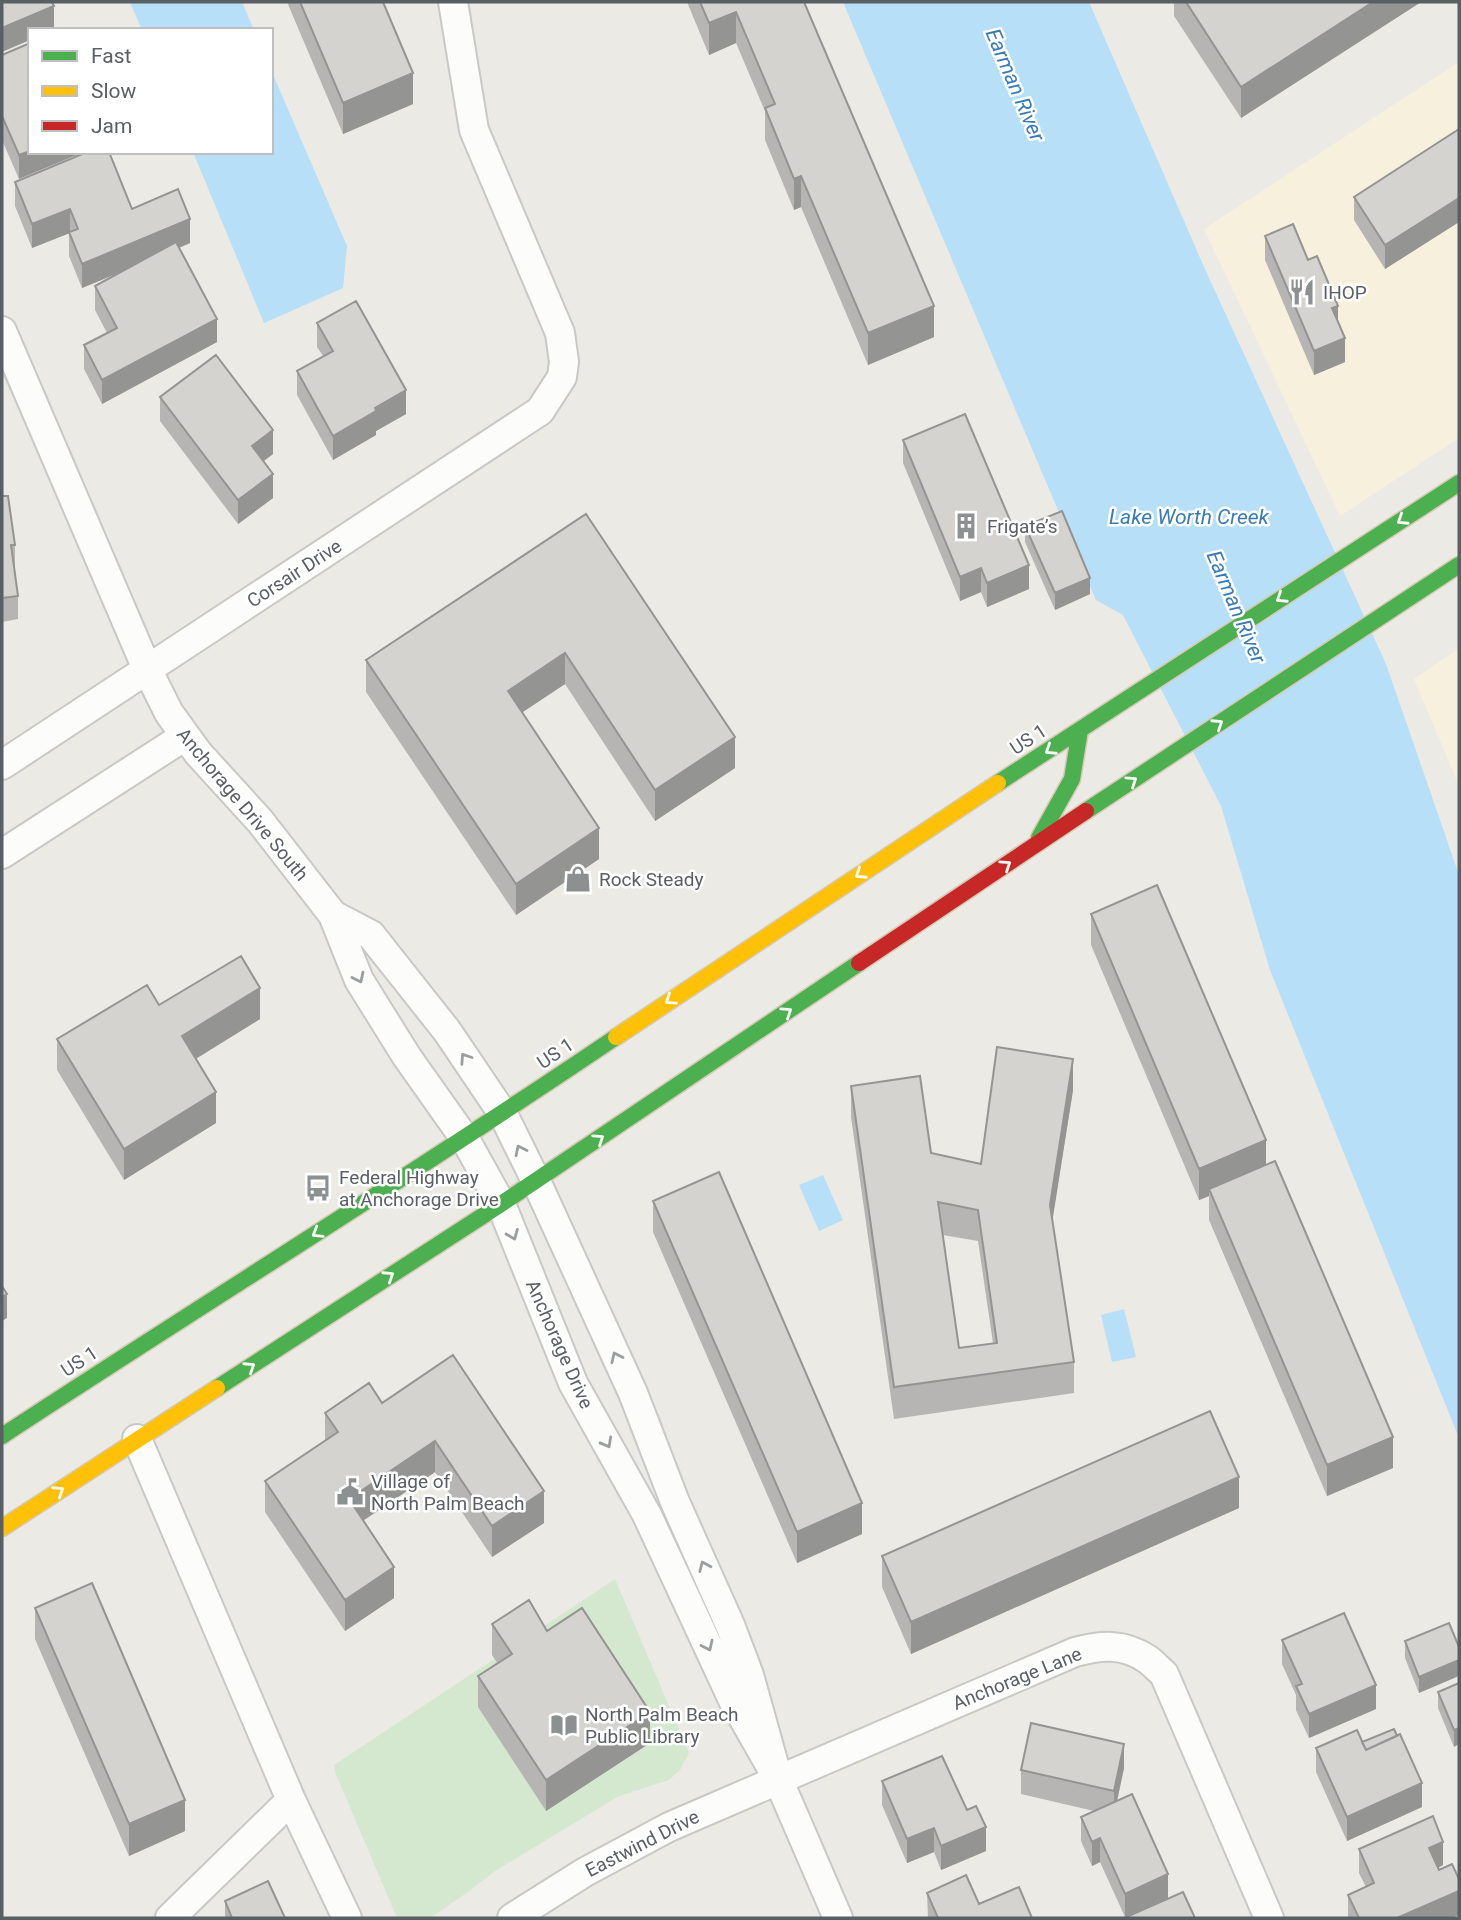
<svg xmlns="http://www.w3.org/2000/svg" width="1461" height="1920" font-family="Roboto,sans-serif">
	<rect width="100%" height="100%" fill="#ebeae5"/>
	<path fill="#f6f0dd" d="M1459 62V438L1340 516 1204 229Z
		M1459 648V786L1414 679Z"/>
	<path fill="#d3e8cf" d="M615 1579 689 1753 680 1770 669 1780 619 1796 495 1871 468 1892 430 1918H397L335 1772 334 1765Z"/>
	<path fill="#b7dff7" d="M130 2H242L254 30H142Z
		M843 2H1089L1204 267 1386 664 1459 875V1438L1270 970 1221 806 1123 615 1096 600Z
		M271 70 347 246 343 288 264 323 193 152H271Z
		M823 1175 843 1220 819 1231 799 1185Z
		M1124 1309 1136 1357 1112 1362 1101 1315Z"/>
	<g fill="none" stroke-linecap="round" stroke-linejoin="round">
		<g stroke="#c8c8c7" stroke-width="32">
			<path id="street" d="M2 331 147 669 169 713 198 753 260 821 333 915 371 935 447 1031 503 1114 536 1181 633 1393 675 1502 730 1625 749 1675 778 1779
				M2 765 540 411 562 377 564 362 560 333 474 130 453 2
				M2 854 185 736
				M333 915 359 980 407 1057 465 1139 501 1204 573 1383 647 1515 733 1700 778 1779 838 1918
				M137 1439 291 1800 347 1918
				M170 1918 291 1800
				M512 1918 585 1872 669 1827 1075 1652C1101 1645 1123 1643 1147 1659 1153 1663 1158 1669 1164 1674L1269 1918"/>
		</g>
		<g stroke="#d4cab2" stroke-width="19">
			<path id="fast" d="M998 783 1459 483
				M1086 811 1459 565
				M1039 838 1072 779 1080 730
				M217 1388 501 1204 859 963
				M2 1436C206 1302 414 1174 616 1037"/>
		</g>
		<g stroke="#d4cab2" stroke-width="19">
			<path id="slow" d="M616 1037 998 783
				M2 1528 217 1388"/>
		</g>
		<g stroke="#d4cab2" stroke-width="19">
			<path id="jam" d="M859 963 1086 811"/>
		</g>
		<use href="#street" stroke="#fcfcfb" stroke-width="28"/>
		<use href="#fast" stroke="#4caf50" stroke-width="16"/>
		<use href="#slow" stroke="#ffc107" stroke-width="16"/>
		<use href="#jam" stroke="#c62828" stroke-width="16"/>
	</g>
	<path fill="#b6b5b3" fill-rule="evenodd" d="M287 2H383L413 104 343 134Z
		M687 2H804L934 337 868 365 801 207 794 210 765 140V111L736 43 709 55Z
		M1174 2H1421L1241 118 1174 16Z
		M30 43 19 179 2 140V55Z
		M1459 129V222L1385 269 1354 220V197Z
		M15 182 132 209 190 243 179 248 217 342 102 404 84 369V345L107 333 95 310V286L121 272 82 288 69 256V233L32 248 15 206Z
		M1265 236 1308 260 1338 321 1345 362 1314 375 1265 260Z
		M317 323 406 414 376 431V435L333 460 297 395V371L323 356 317 347Z
		M160 397 273 454 263 461 273 498 238 524 160 421Z
		M903 440 1029 589 987 607 981 592 960 601 903 463Z
		M2 496 15 545V569L18 596V619L2 622Z
		M586 514 735 768 655 821 565 684 522 712 599 859 516 915 366 692V660Z
		M1025 526 1090 594 1055 610 1025 542Z
		M1091 914 1393 1468 1327 1496 1209 1220V1196L1199 1200 1091 945Z
		M159 1005 260 1019 196 1059 216 1123 124 1180 57 1070V1039Z
		M851 1086 931 1153 981 1164 1073 1090 1052 1221 1074 1362V1393L894 1419 851 1117ZM943 1235 978 1241 993 1343 959 1348Z
		M653 1201 862 1534 797 1563 653 1232Z
		M453 1355 544 1523 492 1557 435 1472 363 1521 394 1598 345 1631 265 1512V1481L325 1441V1413L382 1403Z
		M1239 1508 911 1654 882 1587V1556Z
		M35 1608 185 1831 129 1856 35 1639Z
		M1449 1623 1419 1693 1405 1658V1641Z
		M492 1624 547 1631 650 1743 546 1811 478 1707V1676L498 1664 492 1655Z
		M1282 1640 1376 1709 1309 1738 1296 1710V1695L1282 1664Z
		M1459 1683 1454 1747 1438 1708V1692Z
		M1362 1742 1422 1807 1347 1841 1316 1772V1748Z
		M1124 1768 1117 1801 1168 1898 1125 1917 1100 1862 1092 1866 1081 1841V1817L1094 1811 1021 1794V1770Z
		M882 1781 986 1851 941 1870 934 1852 907 1863 882 1805Z
		M1359 1849 1443 1865 1438 1868 1439 1870 1459 1879V1915L1451 1918H1348V1895L1366 1887 1359 1873Z
		M927 1893 979 1904 1032 1918H928Z
		M225 1901 285 1918H225Z"/>
	<path fill="#949492" d="M1373 2H1421L1241 118V87Z
		M54 6V30H30V40L2 52V28Z
		M736 12V43L709 55V23Z
		M413 73V104L343 134V103Z
		M30 151V152H84L19 179V155Z
		M801 176V207L794 210V179Z
		M1459 198V222L1385 269V245Z
		M70 209V233L32 248V224Z
		M190 219V243L82 288V264Z
		M934 306V337L868 365V333Z
		M1338 306V330L1332 308Z
		M217 319V342L102 404V380Z
		M1345 338V362L1314 375V351Z
		M406 390V414L376 431V435L333 460V436L375 408Z
		M273 430V454L252 470V446Z
		M273 474V498L238 524V500Z
		M1029 565V589L987 607V583Z
		M981 568V592L960 601V577Z
		M1090 578V594L1055 610V593Z
		M565 653V684L508 722V691Z
		M735 737V768L655 821V790Z
		M599 828V859L516 915V884Z
		M260 988V1019L182 1067V1036Z
		M1073 1059V1090L1050 1236V1205Z
		M216 1092V1123L124 1180V1149Z
		M1266 1140V1172L1209 1189V1196L1199 1200V1169Z
		M7 1294V1318L2 1321V1297Z
		M1393 1437V1468L1327 1496V1465Z
		M435 1441V1472L349 1530V1499Z
		M1239 1477V1508L911 1654V1622Z
		M544 1491V1523L492 1557V1526Z
		M862 1503V1534L797 1563V1532Z
		M394 1567V1598L345 1631V1600Z
		M1459 1660V1676L1419 1693V1677Z
		M1376 1685V1709L1309 1738V1714Z
		M650 1712V1743L546 1811V1780Z
		M1459 1728V1744L1454 1747V1730Z
		M1124 1744V1768L1114 1815V1791Z
		M1422 1783V1807L1347 1841V1817Z
		M185 1800V1831L129 1856V1824Z
		M986 1827V1851L941 1870V1846Z
		M2 1828H3V1852H2Z
		M934 1828V1852L907 1863V1839Z
		M1100 1838V1862L1092 1866V1842Z
		M1443 1842V1865L1429 1872V1848Z
		M1168 1874V1898L1125 1917V1894Z
		M1459 1891V1915L1451 1918H1397Z"/>
	<path fill="#d4d3d0" stroke="#949492" stroke-width="2" fill-rule="evenodd" d="M2 2H52L54 6 2 28Z
		M300 2H383L413 73 343 103Z
		M700 2H804L934 306 868 333 801 176 794 179 765 108 775 104 736 12 709 23Z
		M1186 2H1373L1241 87Z
		M30 43V151L19 155 2 116V55Z
		M1459 129V198L1385 245 1354 197Z
		M87 152H109L132 209 178 189 190 219 82 264 69 232 78 229 70 209 32 224 15 182Z
		M1293 224 1308 260 1317 256 1338 306 1332 308 1345 338 1314 351 1265 236Z
		M176 242 217 319 102 380 84 345 117 328 95 286Z
		M356 301 406 390 375 408 376 411 333 436 297 371 333 351 317 323Z
		M216 355 273 430 252 446 273 474 238 500 160 397Z
		M965 414 1029 565 987 583 981 568 960 577 903 440Z
		M2 496H8L15 545H11L18 596 2 598Z
		M1062 511 1090 578 1055 593 1025 526Z
		M586 514 735 737 655 790 565 653 508 691 599 828 516 884 366 660Z
		M1157 885 1266 1140 1199 1169 1091 914Z
		M241 956 260 988 182 1036 216 1092 124 1149 57 1039 147 985 159 1005Z
		M997 1047 1073 1059 1050 1205 1074 1362 894 1387 851 1086 920 1076 931 1153 981 1164ZM938 1202 978 1210 997 1343 959 1348Z
		M1275 1161 1393 1437 1327 1465 1209 1189Z
		M719 1172 862 1503 797 1532 653 1201Z
		M2 1286 7 1294 2 1297Z
		M453 1355 544 1491 492 1526 435 1441 349 1499 394 1567 345 1600 265 1481 338 1432 325 1413 369 1383 382 1403Z
		M1210 1411 1239 1477 911 1622 882 1556Z
		M92 1583 185 1800 129 1824 35 1608Z
		M529 1600 547 1631 582 1608 650 1712 546 1780 478 1676 512 1654 492 1624Z
		M1344 1613 1376 1685 1309 1714 1296 1686 1302 1684 1282 1640Z
		M1449 1623 1459 1647V1660L1419 1677 1405 1641Z
		M1459 1683V1728L1454 1730 1438 1692Z
		M1031 1723 1124 1744 1114 1791 1021 1770Z
		M1394 1729 1397 1736 1366 1750 1362 1742Z
		M1357 1730 1366 1750 1400 1734 1422 1783 1347 1817 1316 1748Z
		M942 1756 967 1810 976 1806 986 1827 941 1846 934 1828 907 1839 882 1781Z
		M1132 1794 1168 1874 1125 1894 1100 1838 1092 1842 1081 1817Z
		M1433 1816 1443 1842 1429 1848 1439 1870 1452 1864 1459 1879V1891L1397 1918H1359L1348 1895 1374 1883 1359 1849Z
		M966 1875 979 1904 1019 1887 1032 1918H938L927 1893Z
		M268 1881 285 1918H232L225 1901Z
		M1183 1892 1195 1918H1124Z"/>
	<defs><path id="oneway-chevron" d="M-2-3.5L2.5 0L-2 3.5" fill="none" stroke-width="1.6" stroke-linecap="round" stroke-linejoin="round" transform="scale(1.75)"/></defs>
	<g stroke="#f6fbf6">
		<use href="#oneway-chevron" transform="translate(1402 520) rotate(147)"/>
		<use href="#oneway-chevron" transform="translate(1281 598) rotate(147)"/>
		<use href="#oneway-chevron" transform="translate(1218 724) rotate(-33)"/>
		<use href="#oneway-chevron" transform="translate(1050 750) rotate(147)"/>
		<use href="#oneway-chevron" transform="translate(1132 781) rotate(-34)"/>
		<use href="#oneway-chevron" transform="translate(1006 865) rotate(-34)"/>
		<use href="#oneway-chevron" transform="translate(860 874) rotate(147)"/>
		<use href="#oneway-chevron" transform="translate(670 1000) rotate(146)"/>
		<use href="#oneway-chevron" transform="translate(787 1012) rotate(-34)"/>
		<use href="#oneway-chevron" transform="translate(599 1139) rotate(-34)"/>
		<use href="#oneway-chevron" transform="translate(317 1233) rotate(148)"/>
		<use href="#oneway-chevron" transform="translate(389 1276) rotate(-33)"/>
		<use href="#oneway-chevron" transform="translate(250 1367) rotate(-33)"/>
		<use href="#oneway-chevron" transform="translate(59 1491) rotate(-33)"/>
	</g>
	<g stroke="#9b9ea0">
		<use href="#oneway-chevron" transform="translate(359 978) rotate(64)"/>
		<use href="#oneway-chevron" transform="translate(465 1058) rotate(-124)"/>
		<use href="#oneway-chevron" transform="translate(520 1150) rotate(-116)"/>
		<use href="#oneway-chevron" transform="translate(513 1235) rotate(68)"/>
		<use href="#oneway-chevron" transform="translate(616 1357) rotate(-115)"/>
		<use href="#oneway-chevron" transform="translate(607 1443) rotate(61)"/>
		<use href="#oneway-chevron" transform="translate(704 1566) rotate(-114)"/>
		<use href="#oneway-chevron" transform="translate(708 1646) rotate(65)"/>
	</g>
	<defs>
		<g id="restaurant-bare" transform="scale(2.1)"><path d="M-5-6h1v4h1v-4h1v4h1v-4h1v5L-1.5 .5V6h-2V.5L-5-1ZM5-6V6H3V1.5H1.5Q1.5-4 5-6Z" fill="#8d9091" stroke="#fff" stroke-width="2.5" paint-order="stroke"/></g>
		<g id="building-bare" transform="scale(2.1)"><path d="M-4-6H4V6H1V3H-1V6H-4ZM-2.5-4.3h1.7v1.8h-1.7ZM.8-4.3h1.7v1.8H.8ZM-2.5-1h1.7V.8h-1.7ZM.8-1h1.7V.8H.8Z" fill="#8d9091" stroke="#fff" stroke-width="2.5" paint-order="stroke"/></g>
		<g id="shop-bare" transform="scale(2.1)"><path d="M-5-2.5h2.3a2.7 3.5 0 0 1 5.4 0H5L5.5 6h-11ZM-1.5-2.5h3a1.5 2.3 0 0 0-3 0Z" fill="#8d9091" stroke="#fff" stroke-width="2.5" paint-order="stroke"/></g>
		<g id="bus-bare" transform="scale(2.1)"><path d="M-5-6H5V4H4V6H2V4H-2V6H-4V4H-5ZM-3.5-4V0h7V-4ZM-3.5 1.2v1.5H-2V1.2ZM2 1.2v1.5H3.5V1.2Z" fill="#8d9091" stroke="#fff" stroke-width="2.5" paint-order="stroke"/></g>
		<g id="civic-bare" transform="scale(2.1)"><path d="M-.6-6.5H3V-4.5H.6V-3L4-1V1h2V6H-6V1h2V-1L-.6-3ZM-1.2 2.5V6h2.4V2.5Z" fill="#8d9091" stroke="#fff" stroke-width="2.5" paint-order="stroke"/></g>
		<g id="library-bare" transform="scale(2.1)"><path d="M-6-4Q-3-5.5-.7-3.5V5Q-3 3-6 4ZM6-4Q3-5.5 .7-3.5V5Q3 3 6 4Z" fill="#8d9091" stroke="#fff" stroke-width="2.5" paint-order="stroke"/></g>
	</defs>
	<g fill-rule="evenodd">
		<use href="#restaurant-bare" x="1302" y="292"/>
		<use href="#building-bare" x="966" y="526"/>
		<use href="#shop-bare" x="578" y="879"/>
		<use href="#bus-bare" x="318" y="1188"/>
		<use href="#civic-bare" x="350" y="1492"/>
		<use href="#library-bare" x="564" y="1725"/>
	</g>
	<g text-anchor="middle" stroke-width="5" stroke-linejoin="round" paint-order="stroke">
		<g font-size="19" fill="#5a5f64" stroke="#fff" text-anchor="start">
			<text x="1323" y="299">IHOP</text>
			<text x="987" y="533">Frigate’s</text>
			<text x="599" y="886">Rock Steady</text>
			<text x="339" y="1184">Federal Highway<tspan x="339" dy="22">at Anchorage Drive</tspan></text>
			<text x="371" y="1488">Village of<tspan x="371" dy="22">North Palm Beach</tspan></text>
			<text x="585" y="1721">North Palm Beach<tspan x="585" dy="22">Public Library</tspan></text>
		</g>
		<g font-size="19" fill="#5a5f64" stroke="#fff">
			<text transform="translate(294 573) rotate(-33)" y="7">Corsair Drive</text>
			<text transform="translate(1028 739) rotate(-33)" y="7">US 1</text>
			<text transform="translate(243 804) rotate(50)" y="7">Anchorage Drive South</text>
			<text transform="translate(555 1053) rotate(-34)" y="7">US 1</text>
			<text transform="translate(560 1344) rotate(66)" y="7">Anchorage Drive</text>
			<text transform="translate(79 1361) rotate(-33)" y="7">US 1</text>
			<text transform="translate(1017 1678) rotate(-22)" y="7">Anchorage Lane</text>
			<text transform="translate(642 1843) rotate(-27)" y="7">Eastwind Drive</text>
		</g>
		<g font-size="21" font-style="italic" fill="#3a7ab5" stroke="#fff">
			<text transform="translate(1015 85) rotate(67)" y="7">Earman River</text>
			<text x="1189" y="524">Lake Worth Creek</text>
			<text transform="translate(1236 607) rotate(67)" y="7">Earman River</text>
		</g>
	</g>
	<rect width="1461" height="1920" fill="none" stroke="#5a5f64" stroke-width="7"/>
	<rect x="28" y="28" width="245" height="126" fill="#ffffff" stroke="#bdbfc1" stroke-width="2"/>
	<rect x="42" y="51" width="35" height="10" fill="#4caf50" stroke="#bdbfc1" stroke-width="2"/>
	<text x="91" y="63" font-size="21" fill="#5a5f64">Fast</text>
	<rect x="42" y="86" width="35" height="10" fill="#ffc107" stroke="#bdbfc1" stroke-width="2"/>
	<text x="91" y="98" font-size="21" fill="#5a5f64">Slow</text>
	<rect x="42" y="121" width="35" height="10" fill="#c62828" stroke="#bdbfc1" stroke-width="2"/>
	<text x="91" y="133" font-size="21" fill="#5a5f64">Jam</text>
</svg>
